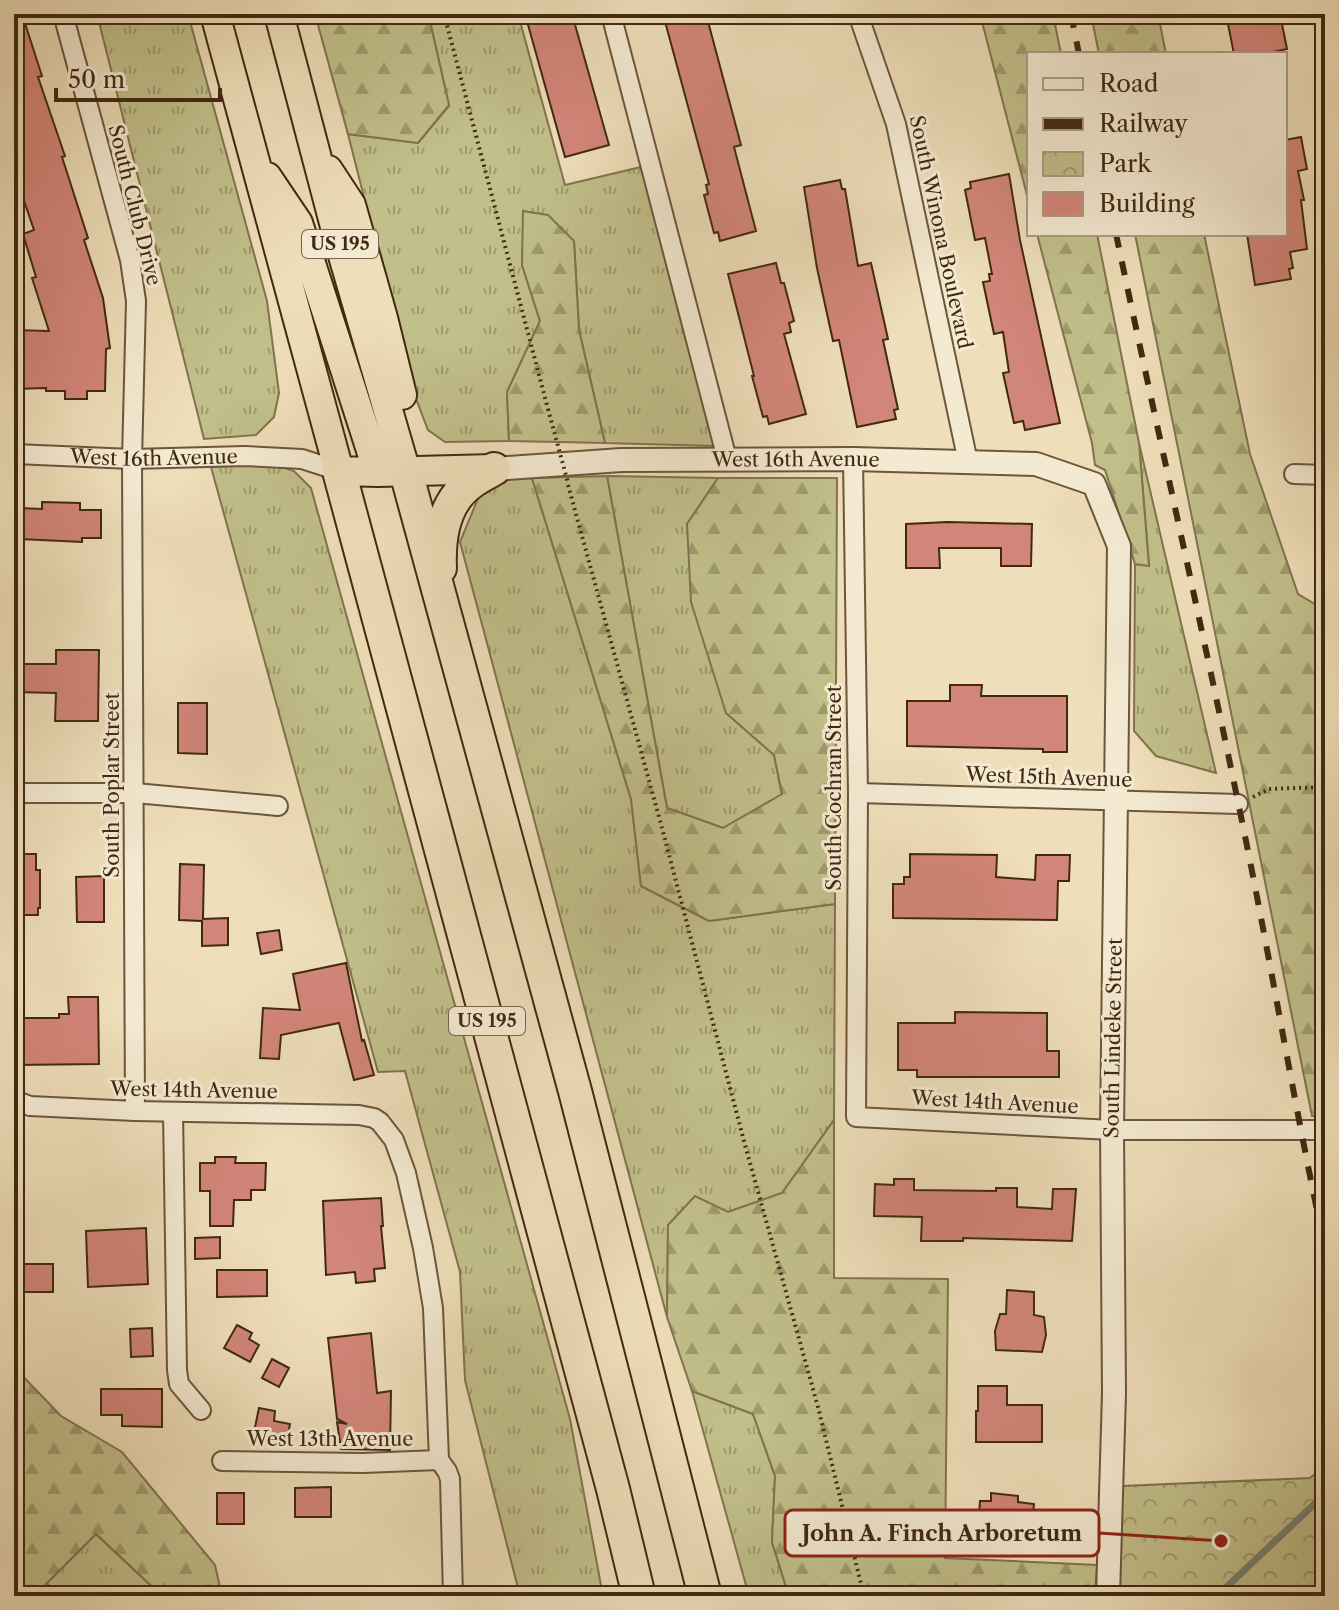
<svg xmlns="http://www.w3.org/2000/svg" width="1339" height="1610" font-family="'Libre Caslon Text',serif">
	<defs>
		<pattern id="grass-tufts" width="24" height="20" patternUnits="userSpaceOnUse" patternTransform="scale(2)"><rect width="24" height="20" fill="#c1bf8a"/><path d="M3 7l-1-3M5 7V3M7 7l1-3M15 17l-1-3M17 17v-4M19 17l1-3" fill="none" stroke="#9e9b6f"/></pattern>
		<pattern id="forest-firs" width="22" height="20" patternUnits="userSpaceOnUse" patternTransform="scale(2)"><rect width="22" height="20" fill="#c1bf8a"/><path d="M5 1l3.5 6h-7zM16 11l3.5 6h-7z" fill="#9e9b6f"/></pattern>
		<pattern id="park-crowns" width="20" height="18" patternUnits="userSpaceOnUse" patternTransform="scale(2)"><rect width="20" height="18" fill="#c1bf8a"/><path d="M2 6a3 3 0 1 1 6 0M12 15a3 3 0 1 1 6 0" fill="none" stroke="#9e9b6f"/></pattern>
	</defs>
	<rect width="100%" height="100%" fill="#eedeb9"/>
	<filter id="stains"><feTurbulence type="fractalNoise" baseFrequency=".0025" numOctaves="4"/><feColorMatrix values="0 0 0 0 .2 0 0 0 0 .09 0 0 0 0 .02 0 0 0 .5 -.17"/></filter>
	<radialGradient id="worn" r=".72"><stop offset=".6" stop-color="#630" stop-opacity="0"/><stop offset="1" stop-color="#630" stop-opacity=".3"/></radialGradient>
	<path fill="url(#grass-tufts)" stroke="#81744e" stroke-width="2" d="M97 14H188L267 301 279 393 274 417 256 435 204 439Z
		M435 14H518L565 185 641 167 716 446 605 443 579 330 574 241 524 211 522 265 540 321 507 392 509 441 445 442 428 430 413 391 348 134 418 143 449 106 431 26Z
		M1139 443 1216 773 1156 756 1134 731 1135 564 1149 565Z
		M270 463 294 471 311 488 570 1419 603 1596H520L465 1380 460 1272 405 1071 378 1072 211 467Z
		M607 476 718 478 687 524 726 713 774 755 782 795 723 828 667 808Z
		M532 478 631 799 641 886 709 921 835 904 834 1120 782 1193 728 1212 668 1225 667 1317 460 542 479 496 507 479Z
		M692 1391 753 1414 775 1476 772 1542 787 1590 813 1596H749Z
		M96 1534 162 1596H57L47 1583Z"/>
	<path fill="url(#forest-firs)" stroke="#81744e" stroke-width="2" d="M315 14H435L431 26 449 105 418 143 348 134Z
		M980 14H1053L1061 54H1029V203Z
		M1091 14H1158L1166 54H1099Z
		M523 211 548 215 574 241 579 330 605 443 509 441 507 392 540 321 522 265Z
		M1037 234H1097L1139 443 1149 566 1135 564 1105 470 1095 465 1092 443Z
		M1135 234H1204L1250 454 1298 594 1325 610V1116H1312Z
		M607 476 667 808 723 828 782 794 774 755 726 713 691 602 687 524 718 478H837L835 904 709 921 641 886 631 799 532 478Z
		M834 1120V1278L948 1279 945 1558 1097 1565 1095 1596H814L787 1590 772 1542 775 1476 753 1414 692 1391 667 1317 668 1225 695 1196 728 1212 782 1193Z
		M14 1367 61 1416 122 1452 215 1565 222 1596H162L96 1534 34 1596H14Z"/>
	<path fill="url(#park-crowns)" stroke="#81744e" stroke-width="2" d="M1325 1466V1596H1113L1123 1486 1310 1478Z"/>
	<g fill="none" stroke-linecap="round" stroke-linejoin="round">
		<path stroke="#768173" stroke-width="7" d="M1217 1596 1325 1494"/>
	</g>
	<path fill="#d28579" stroke="#412912" stroke-width="2" d="M14 14H22L42 76 38 77 65 156 62 157 88 238 84 240 103 298 110 348 106 349 105 391H87V399H65V391H46V388L14 389V330L49 331 32 278 36 277 23 234 34 230 23 198 14 201Z
		M525 14H572L609 145 565 157Z
		M663 14H706L741 145 734 147 756 231 720 241 718 232 714 233 704 195 708 194 706 185 709 184Z
		M1226 14H1280L1287 49 1262 54H1234Z
		M1301 137 1307 169 1298 171 1304 200H1301L1307 249 1290 252 1293 268 1289 269 1291 279 1255 285 1247 234H1285V140Z
		M1009 174 1020 240 1060 423 1025 430 1023 421 1014 423 1003 373 1009 372 1003 332 994 334 983 282 990 281 989 274H992L985 238 975 240 965 190 971 188 970 182Z
		M840 180 842 189H845L858 266 871 263 888 339 883 340 898 409 894 410 896 419 857 427 839 340 833 341 817 268 804 187Z
		M776 263 781 283H784L794 321 789 323 791 332 784 334 806 414 769 424 767 416 763 417 752 376H754L728 274Z
		M42 502 80 503V510H101V538H82V542L20 539V508L42 509Z
		M948 522 1032 524 1031 566H1001V548H939L940 568H906V524Z
		M56 650H99L98 721H55L56 693 14 692V664H56Z
		M950 685H982L981 696H1067V752H1043V749L907 746V701H950Z
		M178 703H207V754L178 753Z
		M14 854H36V870H40V908H38V915H15Z
		M910 854 997 855 996 877 1035 880 1036 855H1070L1069 881H1058L1057 920 893 918V884H904V877H910Z
		M180 864 204 865 203 919 228 918V945L202 946V921L179 920Z
		M104 876V922H77L76 877Z
		M279 930 282 950 261 954 257 933Z
		M346 963 362 1041 364 1040 374 1075 354 1080 339 1023 281 1035 279 1059 260 1058 263 1008 300 1010 293 974Z
		M68 997H98L99 1064 14 1065V1018H59V1014H69Z
		M955 1012 1047 1013V1051H1059V1077H917V1070H898V1023H955Z
		M215 1157H236L235 1163H266L265 1190H251V1200H234L233 1226H210V1191H200V1163H215Z
		M894 1179H914V1190L996 1191V1188H1017V1207L1052 1209 1053 1189H1076L1072 1241 963 1238V1241H921L922 1217 874 1216 875 1184 894 1185Z
		M381 1198 383 1226H381L385 1268 374 1269 375 1281 356 1283 355 1272 326 1275 323 1201Z
		M146 1228 148 1284 88 1287 86 1231Z
		M220 1237V1258L195 1259V1238Z
		M14 1264H53V1292H14Z
		M217 1270H267V1296L217 1297Z
		M1007 1290 1034 1292V1315L1044 1317 1046 1335 1042 1352 996 1350 995 1331 1000 1314H1006Z
		M237 1325 252 1333 249 1339 259 1345 250 1362 224 1348Z
		M152 1328 153 1356 131 1357 130 1329Z
		M371 1333 377 1393 391 1391 390 1450 341 1449 337 1422 347 1424 337 1419 328 1338Z
		M272 1359 289 1368 279 1387 262 1378Z
		M978 1386H1007V1405H1042V1442H976V1411H978Z
		M101 1389H162V1427L122 1426V1415H101Z
		M259 1408 275 1411 274 1421 290 1424 286 1444 264 1440 265 1434 254 1432Z
		M331 1487V1517H295V1488Z
		M217 1493H244V1524H217Z
		M991 1493 1018 1496V1502L1034 1504 1031 1532 1019 1531V1535L989 1532V1529L978 1528 980 1501H991Z"/>
	<g fill="none" stroke-linecap="round" stroke-linejoin="round">
		<g stroke="#6c563c" stroke-width="22">
			<g id="minor">
				<path d="M63 14 130 260 136 301 132 459 135 1111"/>
				<path d="M611 14 727 459"/>
				<path d="M858 14 896 124 968 462"/>
				<path id="s1" d="M14 454 132 459 245 456 302 459 339 471"/>
				<path d="M853 459 858 793 856 1117 1112 1130H1325"/>
				<path d="M1294 474 1325 475"/>
				<path d="M14 793H135L278 806"/>
				<path d="M858 793 1238 804"/>
				<path d="M14 1100 30 1106 135 1111 359 1115 374 1118 380 1122 394 1140 406 1173 423 1248 433 1308 439 1460 447 1471 450 1479 453 1596"/>
				<path d="M173 1112 177 1370 179 1384 201 1410"/>
				<path d="M222 1461 363 1463 439 1460"/>
			</g>
		</g>
		<g stroke="#6c563c" stroke-width="26">
			<g id="tertiary">
				<path id="s2" d="M494 469 621 460 853 459 1036 464 1094 484 1119 546 1112 1130 1114 1393 1108 1596"/>
			</g>
		</g>
		<g stroke="#412912" stroke-width="32">
			<path id="trunk" d="M215 14 339 471 378 472
				M279 14 339 242 406 472
				M328 170 351 205 383 318 402 395
				M267 177 298 223 378 472 494 469"/>
		</g>
		<g stroke="#412912" stroke-width="36">
			<path id="motorway" d="M339 471 613 1489 639 1596
				M406 472 575 1091 705 1596
				M440 568C439 544 442 515 458 495 467 483 481 476 494 469"/>
		</g>
		<path stroke="#412912" stroke-width="4" stroke-dasharray="2 4" stroke-linecap="butt" d="M444 14 548 409
			M568 485 662 828 745 1145 818 1407 864 1596
			M1253 797 1269 789 1325 787"/>
		<use href="#minor" stroke="#f4ead2" stroke-width="18"/>
		<use href="#tertiary" stroke="#f4ead2" stroke-width="22"/>
		<use href="#trunk" stroke="#eedeb9" stroke-width="28"/>
		<use href="#motorway" stroke="#eedeb9" stroke-width="32"/>
		<path stroke="#412912" stroke-width="6" stroke-dasharray="14 14" stroke-linecap="butt" d="M1071 14 1079 54
			M1116 234C1156 424 1199 613 1238 802 1269 950 1293 1100 1325 1248"/>
		<path stroke="#412912" stroke-width="4" stroke-dasharray="2 4" stroke-linecap="butt" d="M548 409 568 483"/>
	</g>
	<g text-anchor="middle" stroke-width="6" stroke-linejoin="round" paint-order="stroke">
		<g fill="#f4ead2" stroke="#77634c" stroke-width="2">
			<rect x="302" y="230" width="76" height="28" rx="6"/>
			<rect x="449" y="1007" width="76" height="28" rx="6"/>
		</g>
		<g font-size="18" font-weight="bold" fill="#412912">
			<text x="340" y="250">US 195</text>
			<text x="487" y="1027">US 195</text>
		</g>
		<g font-size="20" fill="#412912" stroke="#f4ead2">
			<text transform="translate(135 205) rotate(76)" y="7">South Club Drive</text>
			<text transform="translate(941 232) rotate(78)" y="7">South Winona Boulevard</text>
			<text dy="7" stroke="none"><textPath href="#s1" startOffset="140">West 16th Avenue</textPath></text>
			<text dy="7" stroke="none"><textPath href="#s2" startOffset="302">West 16th Avenue</textPath></text>
			<text transform="translate(1049 777) rotate(2)" y="7">West 15th Avenue</text>
			<text transform="translate(112 785) rotate(-90)" y="7">South Poplar Street</text>
			<text transform="translate(834 788) rotate(-90)" y="7">South Cochran Street</text>
			<text transform="translate(1113 1038) rotate(-89)" y="7">South Lindeke Street</text>
			<text transform="translate(194 1090) rotate(1)" y="7">West 14th Avenue</text>
			<text transform="translate(995 1102) rotate(3)" y="7">West 14th Avenue</text>
			<text x="330" y="1446">West 13th Avenue</text>
		</g>
	</g>
	<path fill="none" stroke="#8f2418" stroke-width="3" d="M1221 1541L1099 1533"/>
	<circle fill="#8f2418" stroke="#f4ead2" stroke-width="3" cx="1221" cy="1541" r="8"/>
	<rect fill="#f4ead2" stroke="#8f2418" stroke-width="3" x="785" y="1510" width="314" height="46" rx="8"/>
	<g font-size="22" text-anchor="middle" font-weight="bold" fill="#412912">
		<text x="942" y="1541">John A. Finch Arboretum</text>
	</g>
	<rect width="1339" height="1610" fill="none" stroke="#eedeb9" stroke-width="48"/>
	<rect x="16" y="16" width="1307" height="1578" fill="none" stroke="#412912" stroke-width="4"/>
	<rect x="24" y="24" width="1291" height="1562" fill="none" stroke="#412912" stroke-width="2"/>
	<rect x="1027" y="52" width="260" height="184" fill="#f4ead2" stroke="#ac9d85" stroke-width="2"/>
	<rect x="1043" y="78" width="40" height="12" fill="#f4ead2" stroke="#ac9d85" stroke-width="2"/>
	<text x="1099" y="92" font-size="24" fill="#412912">Road</text>
	<rect x="1043" y="118" width="40" height="12" fill="#412912" stroke="#ac9d85" stroke-width="2"/>
	<text x="1099" y="132" font-size="24" fill="#412912">Railway</text>
	<rect x="1043" y="152" width="40" height="24" fill="url(#park-crowns)" stroke="#ac9d85" stroke-width="2"/>
	<text x="1099" y="172" font-size="24" fill="#412912">Park</text>
	<rect x="1043" y="192" width="40" height="24" fill="#d28579" stroke="#ac9d85" stroke-width="2"/>
	<text x="1099" y="212" font-size="24" fill="#412912">Building</text>
	<path d="M56 88v12h164v-12" fill="none" stroke="#412912" stroke-width="4"/>
	<text x="68" y="88" font-size="24" fill="#412912" stroke="#f4ead2" stroke-width="6" paint-order="stroke">50 m</text>
	<rect width="100%" height="100%" filter="url(#stains)"/>
	<rect width="100%" height="100%" fill="url(#worn)"/>
</svg>
